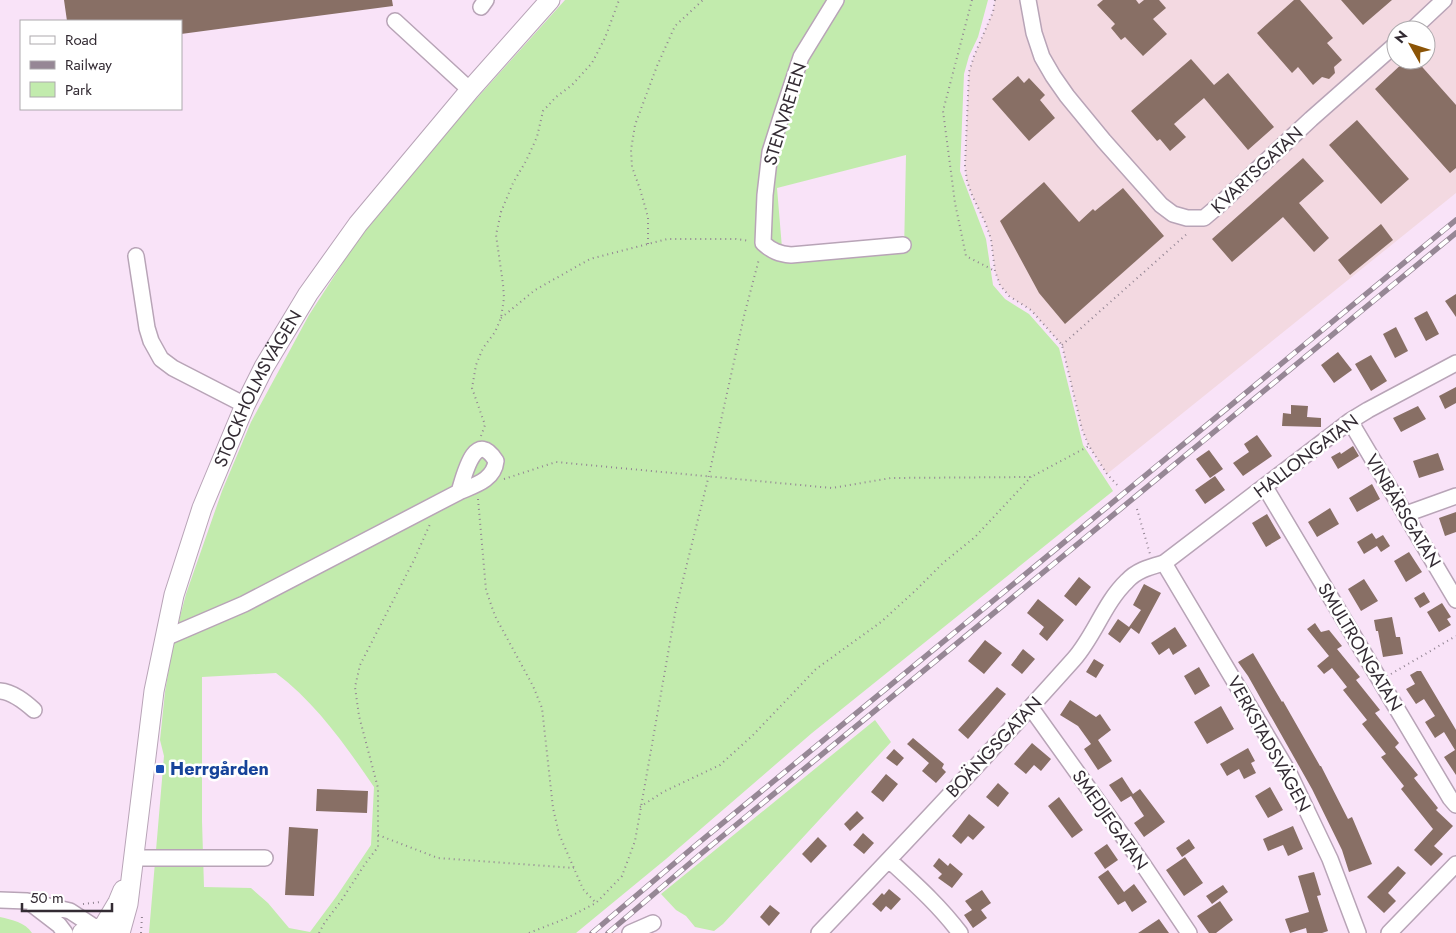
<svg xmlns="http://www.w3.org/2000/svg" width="1456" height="933" font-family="Jost,sans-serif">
	<rect width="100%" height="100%" fill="#f9e3f8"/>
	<path fill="#f3d9e1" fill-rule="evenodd" d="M995 0H1456V193L1107 474 1089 446 1082 429 1062 345 1031 310 1009 296 1000 285 995 271 991 239 985 222 972 195 967 181 965 166 969 72 974 56 993 12ZM1396 30H1426V60H1396Z"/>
	<path fill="#c2ebad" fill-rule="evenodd" d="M565 0H988L978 37 969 56 964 74 960 171 986 239 993 285 1005 299 1029 314 1059 348 1083 445 1113 491 812 733 666 859 576 933H149L164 756 160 740 165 692 173 643 186 594 222 491 251 422 309 315 357 241 435 145ZM906 155 904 252 783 260 777 188ZM276 673C316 703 346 746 374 787L371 845 336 897 310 932 289 928 268 903 251 888 204 887 202 821V677Z
		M875 720 891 742 723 924 714 931 695 927 686 916 676 910 661 894Z
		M0 917C12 920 25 922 32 933H0Z"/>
	<path fill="#886f65" d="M64 0H392L393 6 181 34V21H67Z
		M1103 0H1136L1139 4 1144 0H1159L1166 8 1153 19 1167 34 1143 56 1125 37 1121 40 1111 28 1115 24 1097 5Z
		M1294 0H1300L1333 38 1327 43 1342 60 1334 67 1335 73 1329 79 1322 77 1313 85 1298 67 1292 73 1257 33Z
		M1341 0H1392L1363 25Z
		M1191 59 1214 85 1228 73 1274 127 1248 150 1204 98 1174 124 1186 137 1170 151 1160 139 1157 141 1131 111Z
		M1406 60H1416L1456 105V168L1450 173 1375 89Z
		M1018 76 1024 83 1029 78 1045 95 1040 100 1055 118 1029 141 992 99Z
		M1357 120 1409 179 1381 204 1329 145Z
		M1303 158 1324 181 1299 203 1329 238 1314 252 1283 217 1232 262 1212 239Z
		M1044 182 1079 222 1093 209 1095 211 1123 188 1164 236 1065 324 1039 293 1000 221Z
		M1381 224 1393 240 1350 275 1338 260Z
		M1456 294V317L1445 301Z
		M1427 311 1439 334 1426 341 1414 318Z
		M1396 327 1408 351 1395 358 1383 334Z
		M1338 352 1352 370 1334 383 1321 365Z
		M1371 355 1387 381 1371 391 1355 364Z
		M1456 387V403L1445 409 1439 396Z
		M1291 405 1308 406 1307 417 1321 418V427L1282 426 1283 413 1291 414Z
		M1418 406 1426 419 1401 432 1393 418Z
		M1257 435 1272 456 1243 476 1233 463 1249 452 1244 444Z
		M1353 446 1359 456 1338 469 1331 457 1340 452 1341 454Z
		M1209 450 1223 469 1210 478 1196 459Z
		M1438 453 1444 470 1419 478 1413 461Z
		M1215 476 1225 490 1205 504 1195 490Z
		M1372 484 1380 499 1357 512 1349 498Z
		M1330 508 1339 524 1317 537 1308 522Z
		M1456 512V532L1445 536 1439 518Z
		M1267 514 1281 538 1266 547 1252 523Z
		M1372 533 1376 539 1383 535 1390 546 1381 552 1377 546 1364 554 1357 542Z
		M1409 552 1422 572 1406 582 1394 561Z
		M1079 577 1091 587 1076 606 1064 596Z
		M1364 579 1378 601 1361 611 1348 589Z
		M1144 584 1161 593 1139 634 1131 628 1120 643 1108 634 1118 619 1129 627 1141 610 1133 605Z
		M1424 592 1430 602 1420 608 1414 598Z
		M1038 599 1064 620 1047 641 1039 634 1044 627 1027 613Z
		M1442 603 1451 617 1447 619 1451 625 1439 632 1427 612Z
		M1392 617 1396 637H1400L1403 654 1383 657 1378 631H1376L1374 620Z
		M1315 623 1321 632 1329 630 1342 646 1337 649 1360 677 1356 680 1380 710 1375 713 1399 743 1395 747 1418 775 1414 778 1438 808 1436 810 1453 826 1434 846 1443 854 1431 866 1414 850 1433 829 1401 789 1404 786 1381 757 1386 754 1362 724 1367 720 1343 690 1347 687 1332 668 1324 674 1317 666 1329 656 1307 629Z
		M1175 627 1187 646 1173 655 1169 648 1159 655 1151 643Z
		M985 640 1002 653 984 674 968 661Z
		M1023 649 1035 659 1022 674 1011 665Z
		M1253 653 1282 702 1283 701 1320 766H1321L1348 819 1352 817 1372 864 1349 872 1342 850 1312 789 1248 676 1238 662Z
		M1094 659 1104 665 1096 678 1086 672Z
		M1199 667 1210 686 1195 695 1184 676Z
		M1417 671H1421L1456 730V775L1444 757 1455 750 1444 732 1435 738 1425 722 1435 716 1424 699 1416 704 1406 689 1415 684 1410 675Z
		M997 687 1006 694 968 739 958 730Z
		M1070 700 1096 717 1100 714 1111 730 1098 740 1112 761 1098 770 1084 749 1091 744 1078 726 1060 715Z
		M1221 706 1234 729 1207 744 1194 722Z
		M913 738 944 764 942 768 946 772 936 783 922 771 929 763 907 744Z
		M1032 743 1051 759 1041 771 1034 765 1026 774 1014 764Z
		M1248 748 1255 761 1251 763 1256 773 1244 779 1239 769 1227 776 1220 764Z
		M894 749 904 758 897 766 886 758Z
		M886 774 898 784 883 802 871 792Z
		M1122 777 1133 794 1140 789 1165 822 1144 837 1134 823 1144 816 1131 796 1121 802 1109 785Z
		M998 783 1009 793 998 807 986 797Z
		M1270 787 1283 810 1268 818 1255 796Z
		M317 789 368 791 367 813 316 811Z
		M1059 797 1083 830 1072 838 1048 806Z
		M857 811 864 818 850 831 844 824Z
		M969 814 985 827 973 840 968 836 961 844 952 836Z
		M1293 826 1303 849 1288 856 1283 845 1268 851 1263 839Z
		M289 827 318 829 314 896 285 895Z
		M863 833 874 843 864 854 853 845Z
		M818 837 827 846 811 863 802 854Z
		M1189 839 1195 848 1182 857 1176 848Z
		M1107 844 1118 860 1105 869 1094 853Z
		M1185 857 1203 883 1184 896 1166 870Z
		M939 858 948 866 950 863 963 874 952 888 938 878 942 874 933 866Z
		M1398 866 1406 873 1388 893 1396 901 1384 913 1367 897Z
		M1108 870 1124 892 1134 884 1147 902 1132 912 1125 901 1118 905 1098 877Z
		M1314 872 1321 895 1317 896 1328 931 1322 933H1307L1306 928 1290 933 1285 919 1309 912 1298 876Z
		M1223 885 1228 892 1212 904 1206 896Z
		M889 889 901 899 891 910 886 906 881 912 872 904 882 893 884 895Z
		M982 890 991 903 981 910 987 918 973 928 964 915 972 910 965 901Z
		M1220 901 1233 920 1216 933H1209L1197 916Z
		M770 905 780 913 769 926 760 917Z
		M1159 919 1169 933H1138Z"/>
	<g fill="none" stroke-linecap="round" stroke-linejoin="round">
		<g stroke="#b8a4b7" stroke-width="18">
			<path id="minor" d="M836 0 801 57 782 114 770 152 765 195 763 243C772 251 779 254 791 255L903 245
				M1028 0 1034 33 1042 57 1053 76 1067 96 1104 141 1161 205 1173 214 1187 218H1204L1217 207 1311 119 1396 44
				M481 7 486 0
				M395 21 470 90
				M1412 30 1444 0
				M136 256 147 328 151 341 161 359 173 368 245 405
				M1350 421 1456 600
				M1265 487 1450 798 1456 805
				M1406 514 1456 496
				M1164 563 1289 773 1330 859 1358 933
				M165 638 244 604 459 492C475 485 494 480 496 461 475 427 464 476 459 492
				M0 691C13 692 25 702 34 710
				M1031 708 1142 863 1189 933
				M134 858H265
				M889 860C914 883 939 905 960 933
				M0 900 27 901 70 911 96 928
				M33 905 59 925 65 933
				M630 933 653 923
				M819 933C905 843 991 752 1074 659 1095 635 1104 603 1127 581 1137 570 1150 567 1164 563L1350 421 1368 410 1456 363
				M1389 933 1456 864"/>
		</g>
		<g stroke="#b8a4b7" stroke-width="21">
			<g id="major">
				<path d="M102 929 118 902 123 890"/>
				<path d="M82 933C92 927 102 927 113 933"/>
				<path id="s1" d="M120 933 128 904 154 691 174 595 202 508 245 405 264 367 308 294 358 224 470 90 550 0"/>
			</g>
		</g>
		<path stroke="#928492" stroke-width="2" stroke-dasharray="1 4" stroke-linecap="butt" d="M972 0 943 111 955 203 966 256 995 271
			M995 0 993 12 974 56 969 72 965 166 967 181 972 195 985 222 991 239 995 271 1000 285 1009 296 1031 310 1062 345 1082 429 1089 446 1107 474 1119 487
			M648 244V217L640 189 632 167 631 150 635 125 657 66 675 26 703 0
			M501 318 535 290 590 259 667 239H736L750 241
			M1062 345 1189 232
			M481 436 485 425 472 388 476 365 483 348 495 332 501 318 504 298 503 284 496 235 501 212 513 183 526 161 537 137 543 111 556 97 572 85 592 63 605 38 619 0
			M504 479 556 462 832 488 891 478 1031 477 1089 446
			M478 499 486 590 495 616 533 686 542 708 553 808 559 834 583 889 596 903
			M1137 509 1150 554
			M1391 674 1456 636
			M640 807 663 792 720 765 753 735 816 669 881 622 915 591 943 563 975 537 1031 477
			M378 835 438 858 574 868
			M83 904 101 902
			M141 933 142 916
			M319 933 325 922 341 901 365 864 378 847V788L359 716 355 687 360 665 415 558 430 524
			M529 933 567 918 596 903 622 876 635 841 676 608 709 475 744 316 759 259"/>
		<use href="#minor" stroke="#fff" stroke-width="15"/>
		<use href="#major" stroke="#fff" stroke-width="19"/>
		<g stroke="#968795" stroke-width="5.5">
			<path id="rail" d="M592 933 696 845 1456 220
				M608 933 702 853 1456 233"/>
		</g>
		<use href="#rail" stroke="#fff" stroke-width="4" stroke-dasharray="11" stroke-linecap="butt"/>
	</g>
	<rect fill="#1a4fb4" stroke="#fff" stroke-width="2" x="155" y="764" width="10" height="10" rx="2.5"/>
	<g text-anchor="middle" stroke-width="5" stroke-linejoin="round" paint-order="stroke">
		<g font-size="18" fill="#332b33" stroke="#fff">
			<text transform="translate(785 114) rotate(-73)" y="6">STENVRETEN</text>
			<text transform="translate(1257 170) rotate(-43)" y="6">KVARTSGATAN</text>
			<text dy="6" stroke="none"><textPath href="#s1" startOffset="566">STOCKHOLMSVÄGEN</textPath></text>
			<text transform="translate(1306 456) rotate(-37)" y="6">HALLONGATAN</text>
			<text transform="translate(1403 511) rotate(59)" y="6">VINBÄRSGATAN</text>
			<text transform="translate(1360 647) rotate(59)" y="6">SMULTRONGATAN</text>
			<text transform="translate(1269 744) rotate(61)" y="6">VERKSTADSVÄGEN</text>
			<text transform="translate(994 747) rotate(-47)" y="6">BOÄNGSGATAN</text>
			<text transform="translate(1110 820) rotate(55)" y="6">SMEDJEGATAN</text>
		</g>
		<g font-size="18" font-weight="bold" fill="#164399" stroke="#fff" text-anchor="start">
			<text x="170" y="775">Herrgården</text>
		</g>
	</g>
	<rect x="20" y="20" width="162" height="90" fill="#ffffff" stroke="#adaaad"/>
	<rect x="30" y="36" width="25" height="8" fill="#ffffff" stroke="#adaaad"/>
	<text x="65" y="45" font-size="15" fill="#332b33">Road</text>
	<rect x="30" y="61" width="25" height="8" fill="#968795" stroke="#adaaad"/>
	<text x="65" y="70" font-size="15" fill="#332b33">Railway</text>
	<rect x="30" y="82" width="25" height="15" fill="#c2ebad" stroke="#adaaad"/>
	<text x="65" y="95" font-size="15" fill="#332b33">Park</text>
	<g transform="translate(1411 45) rotate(309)"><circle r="24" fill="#ffffff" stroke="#adaaad"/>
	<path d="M0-4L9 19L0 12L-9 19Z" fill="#8b5406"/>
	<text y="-8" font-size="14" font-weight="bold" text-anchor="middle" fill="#332b33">N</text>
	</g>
	<path d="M22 903v8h90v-8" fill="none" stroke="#332b33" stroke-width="2.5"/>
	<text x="30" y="903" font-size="15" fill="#332b33" stroke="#ffffff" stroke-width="4" paint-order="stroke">50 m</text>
</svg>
